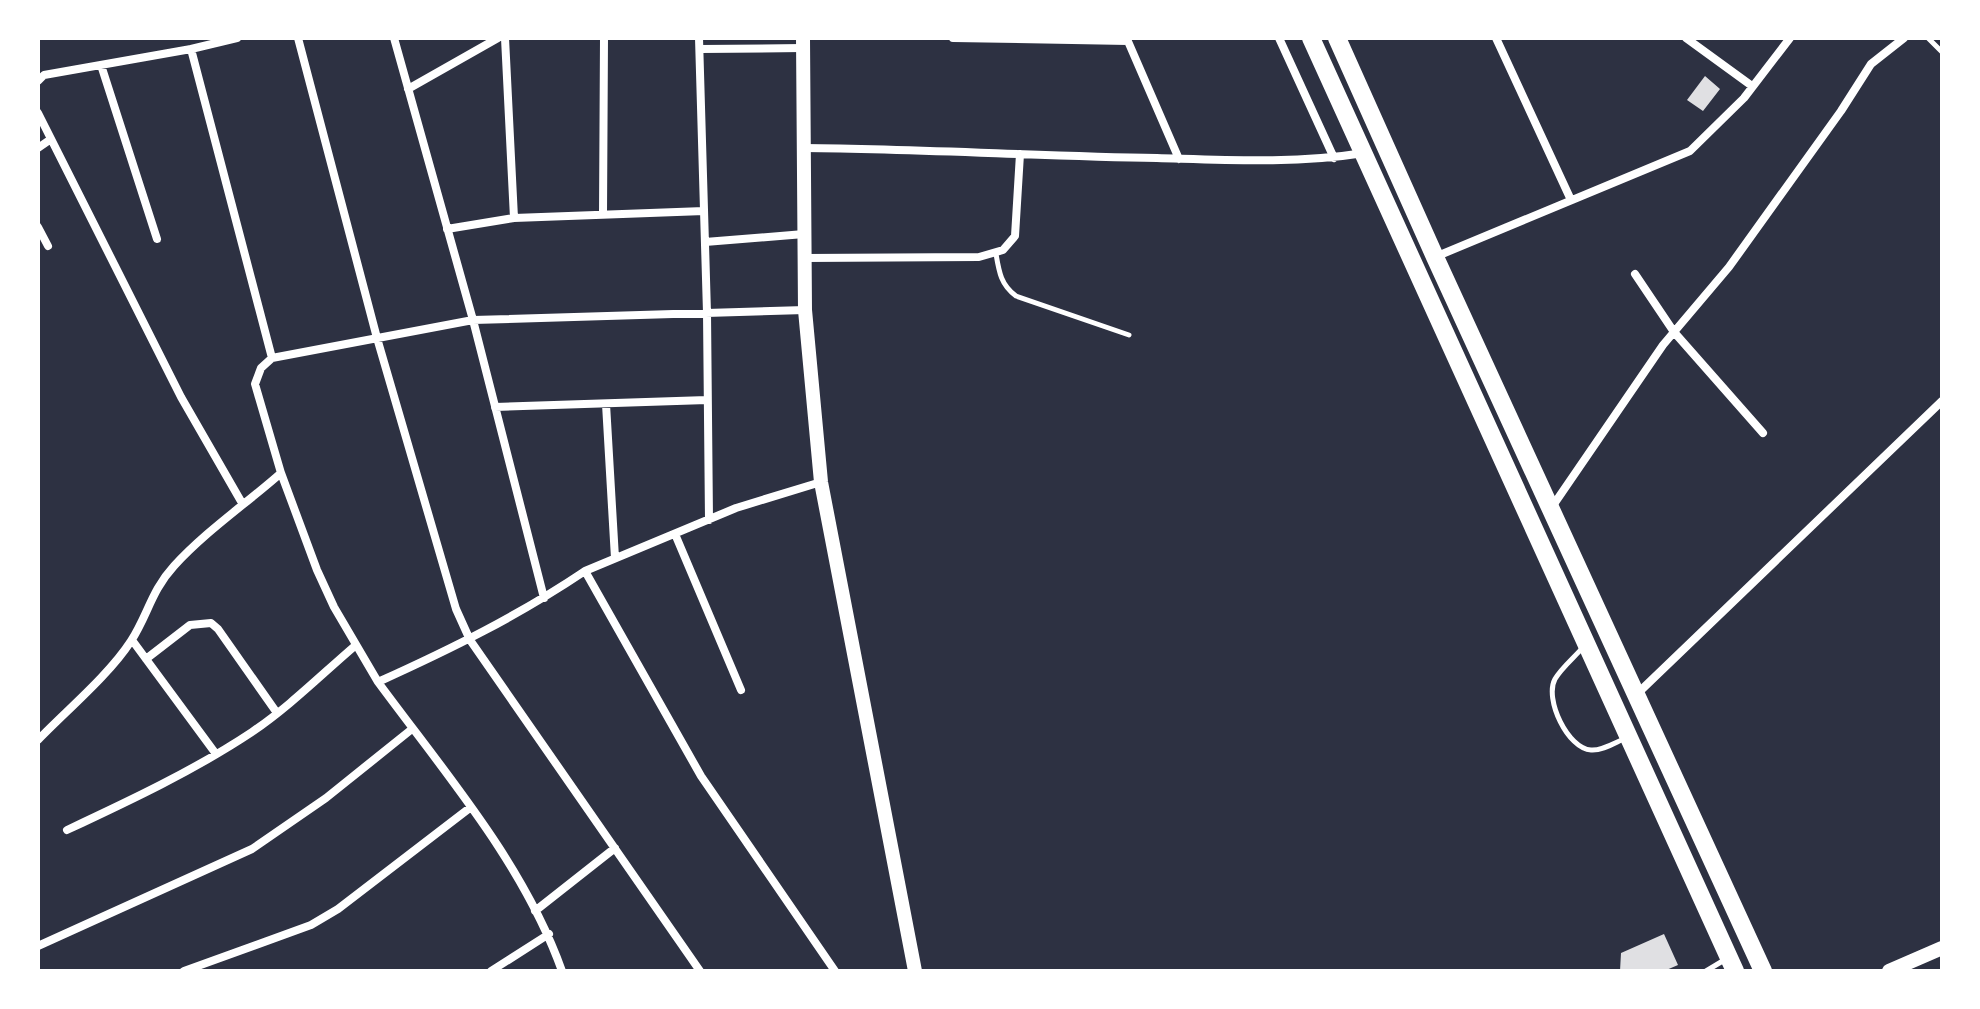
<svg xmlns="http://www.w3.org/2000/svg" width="1980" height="1009" font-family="'Playfair Display',serif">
	<rect width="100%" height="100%" fill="#2d3142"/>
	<path fill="#e0e0e3" d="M1705 76 1720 89 1703 111 1687 100Z
		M1664 934 1678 965 1664 971H1620L1621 953Z"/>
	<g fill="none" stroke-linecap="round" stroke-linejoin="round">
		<path stroke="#fff" stroke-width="5" d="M1928 38 1942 52
			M996 254C999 272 1001 285 1016 296L1129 335
			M1584 646C1575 657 1562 667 1555 679 1544 699 1568 749 1591 750 1602 751 1616 742 1626 738
			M1706 971 1726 959"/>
		<path stroke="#fff" stroke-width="8" d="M237 38 191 49 272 358
			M298 38 377 338 456 609 470 640 700 971
			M505 38 514 218
			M699 38 707 313 709 520
			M953 38 1128 41
			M1279 38 1334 158
			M1496 38 1571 200
			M1686 38 1752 86
			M1127 39 1179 159
			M700 49 803 48
			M101 65 157 239
			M38 81 44 75 191 49
			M408 89 498 38
			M38 113 181 397 242 503
			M38 148 51 139
			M804 148C922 149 1039 156 1157 158 1226 160 1295 164 1364 153
			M603 214 604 38
			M38 227 48 246
			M447 229 514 218 704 211
			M705 242 804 234
			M1435 257 1690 151 1744 98 1790 38
			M805 258 979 257 1003 250 1015 236 1020 154
			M1635 274 1674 332 1763 433
			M606 404 615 558
			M495 407 707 400
			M1552 507 1663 345 1729 267 1841 111 1871 64 1904 38
			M675 534 741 690
			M585 571 736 508 821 482
			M544 598 473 320 805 310
			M132 640 216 754
			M146 659 190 625 211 623 218 629 277 713
			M378 682 334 607 317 570 281 473 255 384 261 368 272 358 473 320 394 38
			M1637 694 1942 401
			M38 740C67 710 109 675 131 641 148 615 151 591 174 566 206 531 246 504 281 473
			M67 830C129 801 195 770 252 732 289 707 322 674 356 645
			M535 911 615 848
			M38 946 252 849 326 798 412 729
			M184 971 311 925 338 909 471 807
			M491 971 549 934
			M562 971C524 864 445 773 378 682 451 649 518 616 585 571L701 776 835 971"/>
		<path stroke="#fff" stroke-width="14" d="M803 38 805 310 821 482 915 971
			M1889 971 1942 948"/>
		<path stroke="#fff" stroke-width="18" d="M1311 38 1735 971
			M1337 38 1435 257 1763 971"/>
	</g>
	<rect width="1980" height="1009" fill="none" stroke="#ffffff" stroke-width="80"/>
</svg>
